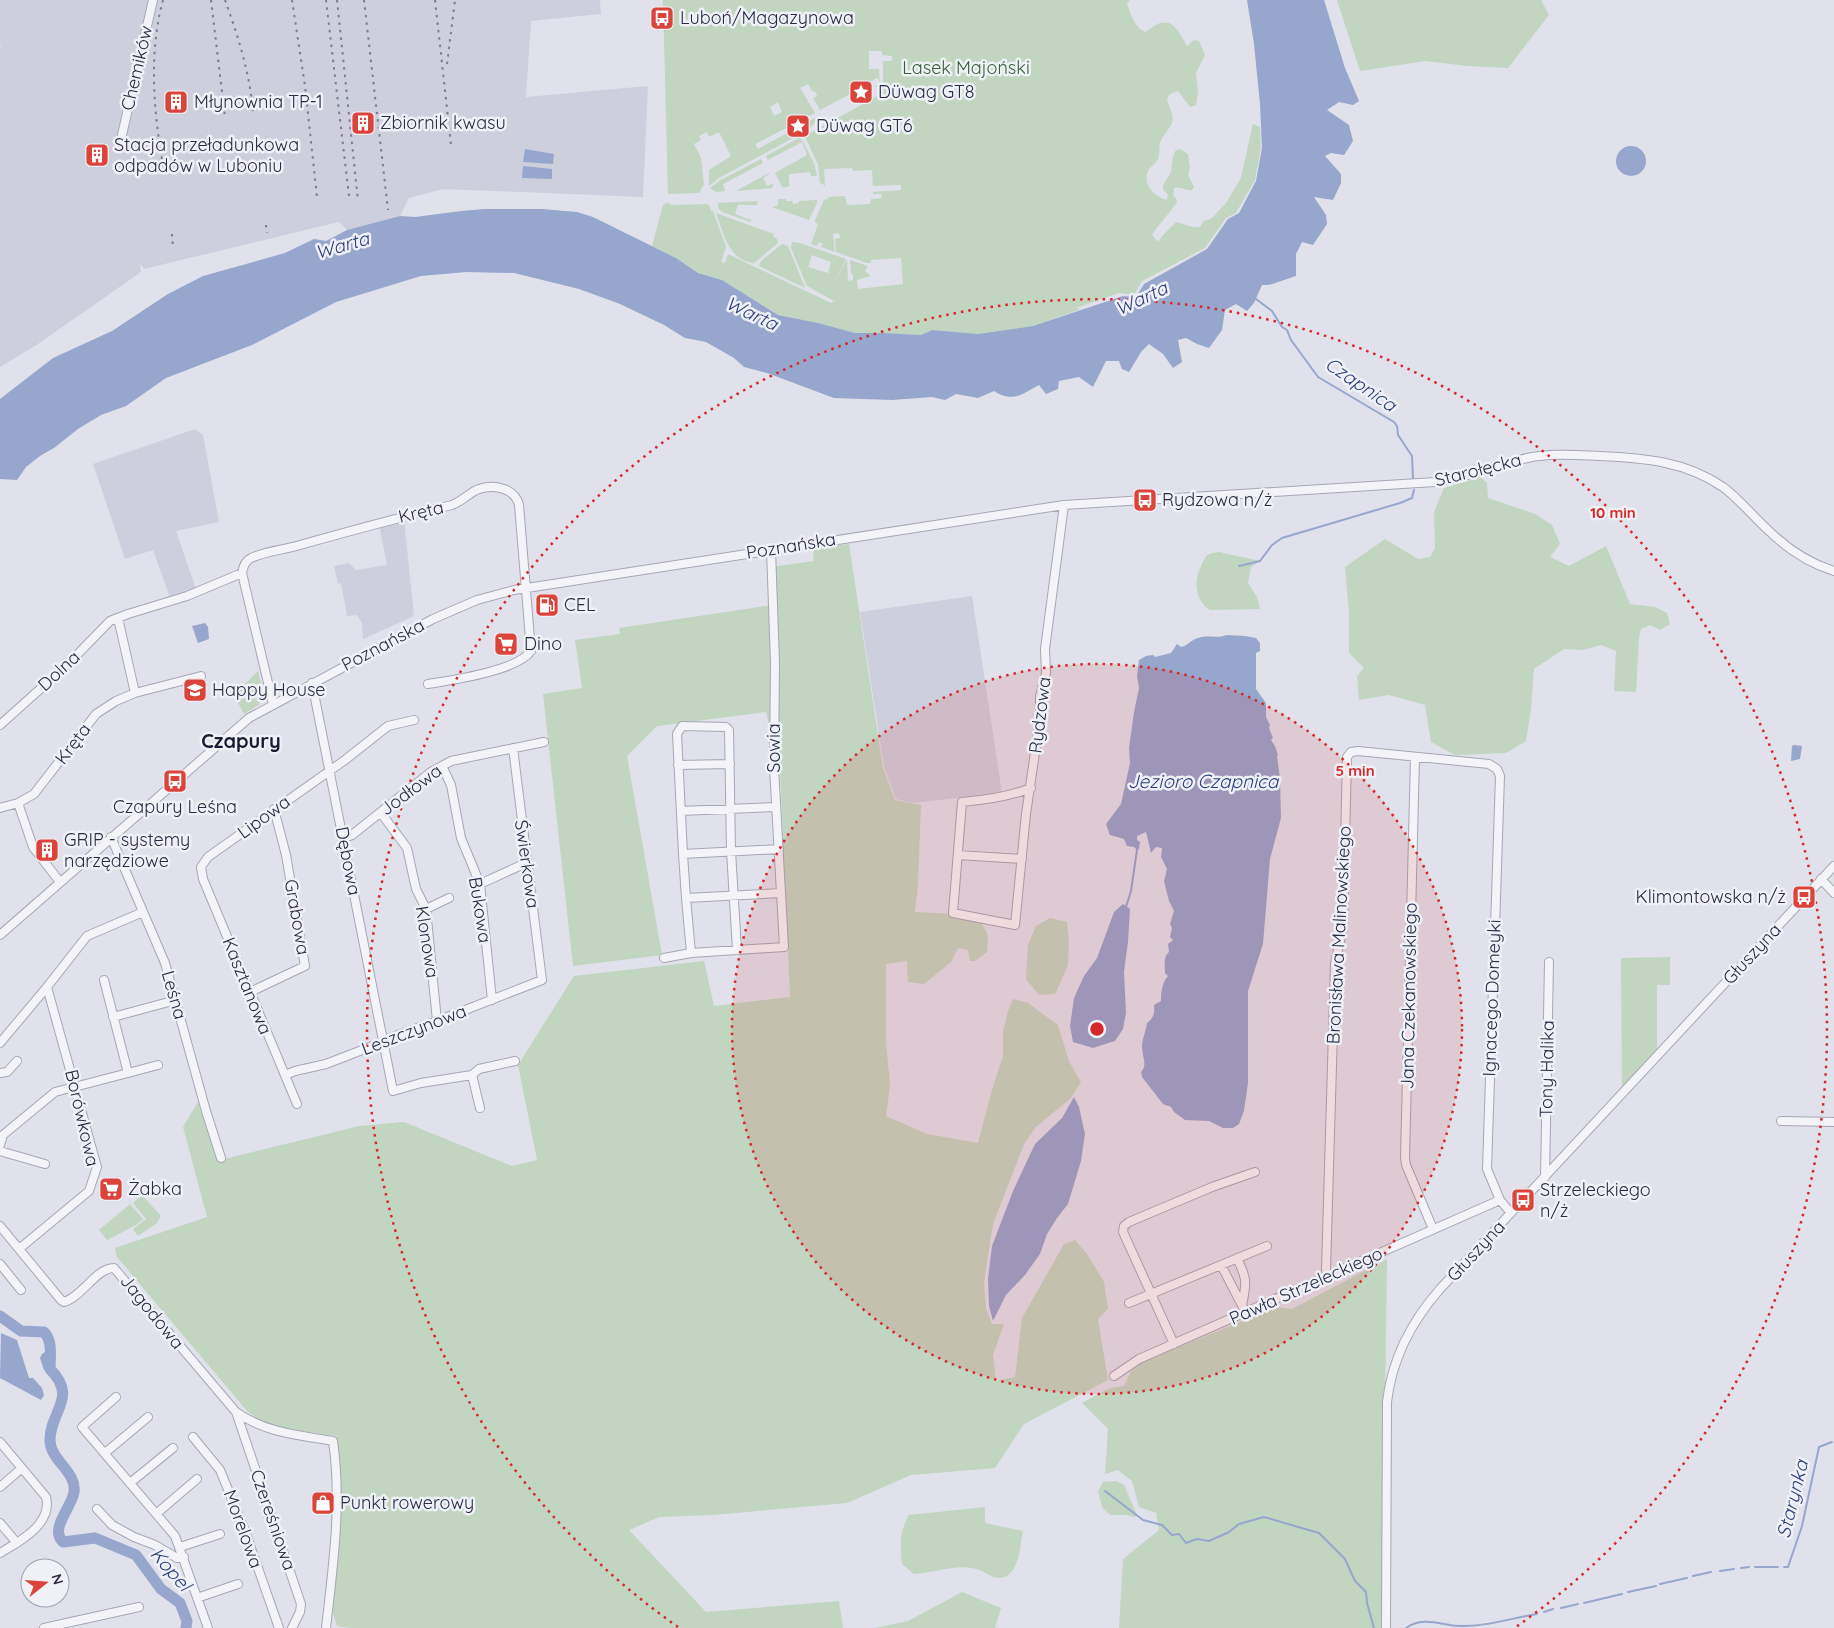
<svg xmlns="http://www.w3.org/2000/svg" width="1834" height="1628" font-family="Quicksand,sans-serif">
	<rect width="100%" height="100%" fill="#e0e1ea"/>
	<path fill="#cdd0dc" d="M0 0H600L601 14 531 21 526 97 648 86 643 197 443 189 409 198 400 216 347 230 339 222 144 269 140 264 141 272 38 344 0 367V45L6 53 0 44Z
		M195 429 203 435 219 522 176 531 196 589 170 598 153 550 125 559 93 464Z
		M404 518 414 616 363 639 362 623 357 615 347 616 341 583 338 584 334 566 349 563 356 570 387 565 379 525Z
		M972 596 1002 793 912 803 896 799 884 767 860 612Z"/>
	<path fill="#c1d5c0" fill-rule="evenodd" d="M663 0H1130L1127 3C1130 13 1135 28 1145 32 1149 30 1152 27 1156 25 1173 16 1180 34 1187 46L1194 40 1199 41 1205 55 1196 73 1198 92 1196 105 1190 107 1178 91C1155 97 1177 109 1172 123 1169 130 1162 136 1160 143 1159 148 1160 154 1158 159 1155 164 1150 167 1148 171 1142 185 1155 197 1167 200L1168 195 1163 189C1163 182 1167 180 1170 174 1173 167 1171 158 1176 150L1180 149 1188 154 1190 168 1188 175 1194 187 1192 190C1185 191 1181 186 1174 188L1173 195 1177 200 1176 204 1152 234 1156 240 1159 241 1162 236 1176 222C1185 224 1190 228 1200 227L1204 221 1211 219 1226 203 1241 178 1253 124 1260 127 1261 148 1255 180 1236 213 1226 218 1205 248 1142 281 1134 295 1119 293 1076 308 1081 309 1033 326 978 334 932 330 921 335 885 333H855L818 323 778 315 722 280 698 273 676 258 652 246 663 205 668 202 669 204 673 205 707 204 710 206 711 211H713L726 247 721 262 725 263 728 254 831 303 834 301 807 286 791 248 792 242 800 243 846 259 833 285 847 259 848 281 853 280V275L851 273 850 260 868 266 865 271 871 276 857 280 858 289 903 284 901 258 871 260V263H867L836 252 835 239 840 238 839 233 833 234 835 252 821 247 823 244 819 242 817 246 811 244 818 224 815 222V220L824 200 828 199V197L845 196 847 205 870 204 871 199 882 198 881 194H873V192L901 190V185L873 186 872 170 853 171 852 168 824 169 825 186H824L823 184 820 183 818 165 805 136 883 93V61H892V56L882 55V51H869V69H879L880 86 873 87 879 84V79L876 78 865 86 820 110 813 98 817 96 815 91 813 92 808 84 800 88 815 113 755 144 758 149 817 117V121L806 131 719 178 709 186V170L731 156 719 132 709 137 707 132 699 136 701 140 694 144 701 158 704 184 699 193 668 194ZM778 102 782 112 774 116 770 107ZM812 255 831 262 828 273 808 267Z
		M1337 0H1541L1549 15 1508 68 1468 66 1425 61 1360 71Z
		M799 138 802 140 814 163 817 176H811L810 172 789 174V186L783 188 775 173 807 155 802 142 768 160 766 156Z
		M761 159 763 163 723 184 725 191 716 192 710 188 719 181Z
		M769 173V174L763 178 767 186 774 183 772 188 736 191Z
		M778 199H786V201H792L793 204 799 203V201L817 200V203L809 220 772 207 778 205Z
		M758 201 757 205H738L735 214 751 220V222L722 212 718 208V203Z
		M716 213 774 234 773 236 777 239 778 243 754 263C728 260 724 234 716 213Z
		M782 244 788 246 805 288 759 266 761 261Z
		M1480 477 1487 483 1488 498 1535 514 1552 525 1560 544 1550 557 1569 566 1606 546 1630 604 1655 607 1667 613 1670 624 1660 630 1650 625 1641 629 1639 638 1636 692 1614 691 1616 651 1601 645 1583 650 1564 649 1534 669 1531 709 1526 741 1506 753 1455 755 1431 742 1425 705 1389 695 1359 700 1357 676 1364 668 1349 653V612L1345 567 1385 539 1418 559 1430 557 1435 548 1434 512 1444 488Z
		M849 544 883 768 895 800 921 805 918 884 915 912 955 914 979 919 988 935 987 952 975 961H970L968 950 958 948 951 962 924 984 908 982 907 961 886 964V1042L890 1085 886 1116 927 1134 978 1143 992 1090 1003 1056V1031L1008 1011 1013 999 1028 1003 1058 1025 1069 1061 1081 1082 1071 1098 1036 1127 1024 1144 993 1224 984 1282 986 1308 992 1324H1004L993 1355 996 1381 1015 1377 1022 1318 1064 1244 1075 1240 1087 1254 1104 1282 1108 1309 1098 1319 1108 1380 1024 1424 995 1468 911 1475 847 1503 713 1515 659 1517 629 1530 706 1612 839 1601 843 1628H349L337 1626 332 1610 339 1553 340 1497 337 1436 268 1426 248 1412 117 1257 115 1248 207 1217 183 1127 198 1102 220 1160 359 1126 404 1122 512 1166 537 1160 518 1065 574 976 704 961 714 1006 790 997 780 768 766 712 657 726 627 756 662 955 573 966 543 694 582 688 575 640 620 634 619 628 772 605 771 567 814 561 813 549Z
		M1219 552 1260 561 1251 567 1248 583 1257 597 1260 609 1210 610C1199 604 1195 590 1197 578 1198 571 1203 562 1206 556L1212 553Z
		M258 671 262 688 254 697 260 704 244 714 234 695Z
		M1050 918 1067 922 1069 941 1068 965 1055 994 1039 995 1026 979 1028 945 1036 926Z
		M1670 957V985H1657V1051L1622 1091 1621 958Z
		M142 1195 161 1216 157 1223 138 1236 133 1229 146 1219 133 1203Z
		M130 1204 143 1219 136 1225 107 1240 99 1230Z
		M1387 1259 1382 1628H1119L1123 1559 1159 1530 1156 1513 1139 1507 1132 1481 1118 1470 1105 1474 1108 1429 1082 1403 1110 1388 1124 1386 1130 1373 1142 1362 1276 1307 1292 1309Z
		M1116 1481 1124 1485 1137 1515 1135 1517 1126 1515H1110L1102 1507 1098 1491 1103 1482Z
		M985 1507V1523L1023 1531C1020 1546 1019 1580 997 1578 991 1577 981 1569 972 1568 953 1565 933 1573 914 1574L902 1564C900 1546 899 1532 909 1515Z
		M962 1592 1001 1608 995 1628H875L908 1621Z"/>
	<path fill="#97a6cd" d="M1247 0H1324L1345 68 1359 101 1353 105 1339 102 1327 110 1349 125 1353 141 1344 155 1331 153 1325 156 1341 174V183L1333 200 1314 197 1326 215 1327 224 1313 245 1302 242 1296 254V276L1269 285H1262L1254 303 1247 311 1236 304 1225 310 1222 330 1209 348 1197 344 1186 338 1178 340 1182 362 1173 368 1163 354 1149 344 1141 352 1129 372 1122 369 1119 361H1106L1093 387 1079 377 1059 381 1058 389 1046 394 1039 385C1022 394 1013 403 994 391L978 398 956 394 945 400 932 397 892 400 834 398 767 373 744 367 734 358 706 342 685 338 664 325 620 304 579 289 514 273 466 272 421 276 336 302 252 345 166 378 126 406 101 415 78 429 54 448 40 456 26 467 17 480 0 479V399L53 358 112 331 168 294 203 276 285 253 314 239 326 241 347 230 400 216 415 217 461 211 484 209H542L577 212 593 217 676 258 698 273 722 280 778 315 818 323 855 333H885L921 335 932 330 978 334 1033 326 1123 296 1136 297 1144 284 1207 249 1228 219 1239 213 1256 181 1262 148 1260 104 1254 44Z
		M1616 161a15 15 0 1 1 30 0a15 15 0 1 1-30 0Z
		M525 149 554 154 553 164 523 162Z
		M523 166 552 169V179L522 178Z
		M205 623 208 627 209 639 198 643 192 626Z
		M1227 635 1245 636 1256 638 1260 643V651L1256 653V689L1266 703V717L1270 725 1269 728 1273 738 1271 740 1275 746 1278 755 1277 756 1280 778 1281 818 1270 859 1263 944 1248 991V1083L1244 1111 1239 1124 1233 1128H1223L1209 1121 1185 1120 1174 1112 1171 1107 1163 1104 1142 1077 1141 1072C1148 1065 1142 1056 1142 1047 1142 1039 1146 1031 1147 1023 1153 1019 1155 1013 1154 1005L1161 1001C1161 992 1162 983 1168 976L1165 973C1165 966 1163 957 1169 952L1168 944 1173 940 1170 937 1172 928 1170 924 1174 911 1169 901 1164 881 1167 869 1161 857 1162 848 1156 847 1151 853 1146 832 1137 836V840L1140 842 1139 849 1137 850 1134 847 1127 846 1124 839 1110 835 1106 824 1121 804 1130 763 1129 748 1134 712 1139 688 1137 676 1139 660 1146 656 1153 655 1155 657 1171 653 1177 644 1181 647C1187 646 1189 642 1195 639 1207 634 1216 639 1227 635Z
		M1794 745 1802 746 1800 759 1791 761 1792 746Z
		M1123 904 1130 909 1128 942 1124 972 1126 1013 1123 1029 1115 1041 1093 1048 1073 1042 1070 1026 1074 998 1084 976 1097 958 1114 912Z
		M1074 1097 1079 1107 1085 1134 1081 1161 1068 1204 1057 1218 1047 1234 1040 1254 1025 1275 1006 1295 993 1321 989 1306 988 1279 992 1246 1013 1191 1035 1144 1062 1118Z
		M1 1333 17 1340 29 1378H33L42 1388 44 1395 41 1400 0 1378Z
		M50 1348C57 1352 55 1362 54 1370H44L40 1358 42 1354Z"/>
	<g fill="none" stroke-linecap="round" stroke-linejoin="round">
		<path stroke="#97a6cd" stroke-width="2" d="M1256 299 1272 311 1282 327 1287 330 1291 340 1318 377 1394 422 1397 426 1398 435 1412 456 1413 479
			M1239 566 1260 561 1272 545 1282 538 1400 503 1412 498 1414 490
			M1126 907 1131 891 1137 850
			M1105 1491 1143 1520 1162 1525 1172 1535 1179 1534 1186 1543 1197 1539 1209 1541 1229 1532 1239 1524 1264 1517 1319 1533 1345 1559 1355 1581 1366 1592 1367 1603 1374 1628
			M1755 1567H1778
			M1784 1567H1788L1802 1526 1819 1447 1832 1442
			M1741 1568 1749 1567
			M1720 1571 1734 1569
			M1693 1576 1711 1572
			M1660 1584 1687 1578
			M1628 1592 1656 1586
			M1584 1603 1622 1594
			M1561 1608 1578 1604
			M1544 1612 1553 1609
			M1406 1628C1423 1616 1441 1625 1459 1626 1485 1627 1512 1618 1537 1614"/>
		<path stroke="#97a6cd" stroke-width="11" d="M0 1316 21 1331 44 1332C53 1341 50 1357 50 1369 79 1398 49 1412 50 1441 51 1461 77 1472 74 1492 72 1507 49 1529 63 1542L95 1538 136 1555 161 1589 180 1603 187 1621 186 1628"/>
		<g stroke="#a5a7b5" stroke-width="10">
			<path id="minor" d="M122 135 153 0
				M312 683 393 1091 421 1083 472 1075 480 1108
				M135 693 201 676
				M273 704 242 573C243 567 245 561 251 558 266 551 284 550 300 545 350 531 400 517 452 505 463 501 470 492 479 489 494 484 515 488 519 505L531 651C517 671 452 680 428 684
				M0 725 68 664 110 621 128 614 187 596 242 573
				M1415 757 1405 1157 1406 1165 1433 1229
				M678 765 730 764
				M442 766 451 785 461 838 480 884 492 1000
				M1031 788C1008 797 986 800 962 802L953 913 1015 925 1026 814 1040 718V696L1046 673 1045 649 1064 505
				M18 803 33 847 60 882
				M0 808 18 803 34 794 96 714 116 701 135 693 118 618
				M681 811 776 807
				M381 813 407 848 416 889 426 909 437 1021
				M111 837 165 963 206 1111 221 1158
				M344 838 352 835 431 772 451 761 544 742
				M779 849 683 854 686 898 781 893
				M683 854 677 734 682 726 726 727 729 730 731 851 737 950
				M958 855 1022 859
				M1821 879 1834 893
				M480 884 526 863
				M686 898 691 953
				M426 909 449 898
				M0 935 249 718 433 619 477 600 514 590 1064 505 1435 482C1467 478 1496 465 1527 458 1551 453 1575 455 1599 456 1644 458 1685 461 1723 487 1739 499 1752 515 1767 529 1786 548 1809 563 1834 571
				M664 958 691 953 784 947 774 767 775 663 771 549
				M104 980 128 1073 158 1065
				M250 992 305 966 286 855 274 809
				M113 1017 176 1000
				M0 1043 47 987 87 936 143 912
				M0 1073 7 1072 17 1061
				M285 1075 295 1071 326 1064 375 1045 384 1040 437 1021 542 980 513 748
				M472 1075 479 1069 515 1061
				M297 1104 203 879 201 867 208 857 345 760 388 726 414 720
				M1781 1121 1834 1122
				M0 1145 3 1135 55 1092 128 1073
				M0 1151 45 1164
				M1545 1177 1549 962
				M0 1226 61 1300 64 1302C82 1297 96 1268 114 1268L236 1412C266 1433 298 1435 333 1441 342 1504 333 1566 326 1628
				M19 1249 89 1191 97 1167 47 987
				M1237 1258C1247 1279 1247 1282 1242 1305
				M0 1264 21 1290
				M1221 1265 1246 1313
				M1329 1275 1326 1270 1335 963 1343 928 1347 757 1351 752 1358 751 1489 764 1497 769 1500 776 1487 1169 1500 1200 1511 1213
				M1129 1303 1267 1246
				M1174 1344 1123 1232 1124 1226 1129 1222 1212 1187 1255 1172
				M1114 1376 1139 1359 1500 1200
				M116 1397 82 1427 175 1536 208 1628
				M236 1412 301 1604 300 1612 292 1628
				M193 1437 220 1470 245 1531 279 1628
				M0 1442 46 1497C53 1524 19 1542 0 1553
				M105 1453 148 1417
				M130 1483 173 1448
				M0 1487 22 1468
				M97 1509 112 1525 134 1537 155 1545 177 1558 184 1557
				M156 1514 197 1479
				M0 1523 17 1543
				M180 1547 220 1534
				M197 1598 238 1584
				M44 1628 139 1607
				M1386 1628 1387 1402C1392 1358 1411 1322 1440 1289L1834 866"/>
		</g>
		<use href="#minor" stroke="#f3f3f8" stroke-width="8"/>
		<path stroke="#787c95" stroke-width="2" stroke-dasharray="2.5 5" stroke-linecap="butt" d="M163 0C148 55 154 116 164 171
			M211 0 225 117
			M225 0C238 36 250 74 253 112
			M292 0 305 86 317 197
			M326 0 349 196
			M337 0 358 201
			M364 0 388 210
			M435 0 451 145
			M447 64 455 0
			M266 225 267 233
			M172 234 173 248"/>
	</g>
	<circle cx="1097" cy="1029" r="365" fill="#d62828" fill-opacity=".12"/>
	<g fill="none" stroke="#d62828" stroke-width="2.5" stroke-dasharray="2.5 5">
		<circle cx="1097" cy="1029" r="365"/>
		<path d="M678 1627A730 730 0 1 1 1516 1627"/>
	</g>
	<defs>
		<g id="bus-square" transform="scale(1.25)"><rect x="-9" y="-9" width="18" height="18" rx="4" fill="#da443a" stroke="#eff1f7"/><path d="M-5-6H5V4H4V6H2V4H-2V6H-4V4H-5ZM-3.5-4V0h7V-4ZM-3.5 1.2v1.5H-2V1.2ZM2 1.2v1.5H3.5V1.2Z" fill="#fff"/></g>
		<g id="sight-square" transform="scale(1.25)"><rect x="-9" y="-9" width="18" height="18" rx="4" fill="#da443a" stroke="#eff1f7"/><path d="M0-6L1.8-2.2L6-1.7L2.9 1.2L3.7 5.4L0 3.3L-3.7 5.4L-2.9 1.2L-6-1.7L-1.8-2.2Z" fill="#fff"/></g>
		<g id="building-square" transform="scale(1.25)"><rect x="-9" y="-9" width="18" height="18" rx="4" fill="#da443a" stroke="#eff1f7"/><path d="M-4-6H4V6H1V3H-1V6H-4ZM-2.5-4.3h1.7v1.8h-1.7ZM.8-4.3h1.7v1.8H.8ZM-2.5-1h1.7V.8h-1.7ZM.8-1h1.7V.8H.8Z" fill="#fff"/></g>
		<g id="fuel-square" transform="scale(1.25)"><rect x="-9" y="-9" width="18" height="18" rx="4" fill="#da443a" stroke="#eff1f7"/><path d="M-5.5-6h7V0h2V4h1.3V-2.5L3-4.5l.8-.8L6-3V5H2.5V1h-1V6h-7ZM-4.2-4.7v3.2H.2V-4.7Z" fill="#fff"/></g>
		<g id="supermarket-square" transform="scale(1.25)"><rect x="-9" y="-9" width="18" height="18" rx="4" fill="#da443a" stroke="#eff1f7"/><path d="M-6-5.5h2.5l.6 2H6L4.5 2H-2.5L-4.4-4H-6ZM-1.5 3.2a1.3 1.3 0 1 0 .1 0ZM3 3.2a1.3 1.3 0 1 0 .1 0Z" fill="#fff"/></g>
		<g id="school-square" transform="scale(1.25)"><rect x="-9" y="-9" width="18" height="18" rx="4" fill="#da443a" stroke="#eff1f7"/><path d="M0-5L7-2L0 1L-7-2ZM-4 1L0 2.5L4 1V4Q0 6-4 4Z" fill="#fff"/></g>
		<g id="shop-square" transform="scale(1.25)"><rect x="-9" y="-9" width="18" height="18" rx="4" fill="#da443a" stroke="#eff1f7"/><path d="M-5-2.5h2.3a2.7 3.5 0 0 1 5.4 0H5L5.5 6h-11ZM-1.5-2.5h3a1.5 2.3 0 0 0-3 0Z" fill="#fff"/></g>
	</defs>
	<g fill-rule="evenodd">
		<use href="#bus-square" x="662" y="18"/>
		<use href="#sight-square" x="861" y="92"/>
		<use href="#building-square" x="176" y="102"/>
		<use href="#building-square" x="363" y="123"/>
		<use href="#sight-square" x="798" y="126"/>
		<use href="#building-square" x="97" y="155"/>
		<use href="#bus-square" x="1145" y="500"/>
		<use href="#fuel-square" x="547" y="605"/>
		<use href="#supermarket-square" x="506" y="644"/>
		<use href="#school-square" x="195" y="690"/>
		<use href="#bus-square" x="175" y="781"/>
		<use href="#building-square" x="47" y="850"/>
		<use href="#bus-square" x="1804" y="897"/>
		<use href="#supermarket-square" x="111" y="1189"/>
		<use href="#bus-square" x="1523" y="1200"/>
		<use href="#shop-square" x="323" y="1503"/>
	</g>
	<g text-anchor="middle" stroke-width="5" stroke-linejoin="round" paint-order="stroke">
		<g font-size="18" fill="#272b43" stroke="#eff1f7" text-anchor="start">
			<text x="680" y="24">Luboń/Magazynowa</text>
			<text x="878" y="98">Düwag GT8</text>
			<text x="194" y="108">Młynownia TP-1</text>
			<text x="380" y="129">Zbiornik kwasu</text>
			<text x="816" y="132">Düwag GT6</text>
			<text x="114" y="151">Stacja przeładunkowa<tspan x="114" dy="21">odpadów w Luboniu</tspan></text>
			<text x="1162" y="506">Rydzowa n/ż</text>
			<text x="564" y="611">CEL</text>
			<text x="524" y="650">Dino</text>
			<text x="212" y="696">Happy House</text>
			<text x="175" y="813" text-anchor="middle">Czapury Leśna</text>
			<text x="64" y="846">GRIP - systemy<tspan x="64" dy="21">narzędziowe</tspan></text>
			<text x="1786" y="903" text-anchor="end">Klimontowska n/ż</text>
			<text x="128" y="1195">Żabka</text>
			<text x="1540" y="1196">Strzeleckiego<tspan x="1540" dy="21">n/ż</tspan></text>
			<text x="340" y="1509">Punkt rowerowy</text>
		</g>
		<g font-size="18" fill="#272b43" stroke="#eff1f7">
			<text transform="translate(137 68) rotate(-77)" y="6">Chemików</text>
			<text transform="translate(1478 470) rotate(-14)" y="6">Starołęcka</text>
			<text transform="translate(421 512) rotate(-13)" y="6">Kręta</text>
			<text transform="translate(791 546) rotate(-9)" y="6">Poznańska</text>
			<text transform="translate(383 645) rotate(-28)" y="6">Poznańska</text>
			<text transform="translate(59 671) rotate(-43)" y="6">Dolna</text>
			<text transform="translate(1040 715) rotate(-83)" y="6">Rydzowa</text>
			<text transform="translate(73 744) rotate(-53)" y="6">Kręta</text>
			<text transform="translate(774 748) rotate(-90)" y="6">Sowia</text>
			<text transform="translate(411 790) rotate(-37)" y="6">Jodłowa</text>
			<text transform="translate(264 817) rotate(-36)" y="6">Lipowa</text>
			<text transform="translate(348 861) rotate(79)" y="6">Dębowa</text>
			<text transform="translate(527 864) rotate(82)" y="6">Świerkowa</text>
			<text transform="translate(480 910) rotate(81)" y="6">Bukowa</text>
			<text transform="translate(297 917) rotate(80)" y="6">Grabowa</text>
			<text transform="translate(1339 935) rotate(-87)" y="6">Bronisława Malinowskiego</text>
			<text transform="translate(427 942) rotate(81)" y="6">Klonowa</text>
			<text transform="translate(1752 954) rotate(-47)" y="6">Głuszyna</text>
			<text transform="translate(247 986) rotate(68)" y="6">Kasztanowa</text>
			<text transform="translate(174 995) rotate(74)" y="6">Leśna</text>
			<text transform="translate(1409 996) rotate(-89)" y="6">Jana Czekanowskiego</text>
			<text transform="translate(1492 998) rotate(-88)" y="6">Ignacego Domeyki</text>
			<text transform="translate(414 1030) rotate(-21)" y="6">Leszczynowa</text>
			<text transform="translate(1547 1069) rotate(-89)" y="6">Tony Halika</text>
			<text transform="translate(82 1118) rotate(77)" y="6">Borówkowa</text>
			<text transform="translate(1476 1251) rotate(-47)" y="6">Głuszyna</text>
			<text transform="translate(1306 1286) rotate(-24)" y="6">Pawła Strzeleckiego</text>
			<text transform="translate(152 1312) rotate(51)" y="6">Jagodowa</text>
			<text transform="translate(273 1520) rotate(71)" y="6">Czereśniowa</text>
			<text transform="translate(243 1529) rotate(70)" y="6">Morelowa</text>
		</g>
		<g font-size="18" fill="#336034" stroke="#eff1f7">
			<text x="966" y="74">Lasek Majoński</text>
		</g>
		<g font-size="19" font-style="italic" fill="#2d3f7b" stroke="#eff1f7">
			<text transform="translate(342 245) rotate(-16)" y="7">Warta</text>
			<text transform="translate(1141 298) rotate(-25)" y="7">Warta</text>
			<text transform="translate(752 313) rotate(25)" y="7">Warta</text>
			<text transform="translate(1361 384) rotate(34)" y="7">Czapnica</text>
			<text x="1203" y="788">Jezioro Czapnica</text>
			<text transform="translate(1792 1499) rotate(-76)" y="7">Starynka</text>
			<text transform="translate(171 1569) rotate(49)" y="7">Kopel</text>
		</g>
		<g font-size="20" font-weight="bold" fill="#191c34" stroke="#eff1f7">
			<text x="241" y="748">Czapury</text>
		</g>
	</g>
	<circle cx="1097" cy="1029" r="8" fill="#d62828" stroke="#eff1f7" stroke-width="2.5"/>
	<g font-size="15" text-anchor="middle" font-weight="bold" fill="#d62828" stroke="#eff1f7" stroke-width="5" stroke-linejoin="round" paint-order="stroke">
		<text x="1613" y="518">10 min</text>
		<text x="1355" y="776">5 min</text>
	</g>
	<g transform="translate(45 1583) rotate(73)"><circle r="24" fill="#eff1f7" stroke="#9fa2af"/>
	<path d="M0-4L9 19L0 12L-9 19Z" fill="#da443a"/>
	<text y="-8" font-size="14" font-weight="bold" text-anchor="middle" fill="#272b43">N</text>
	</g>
</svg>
